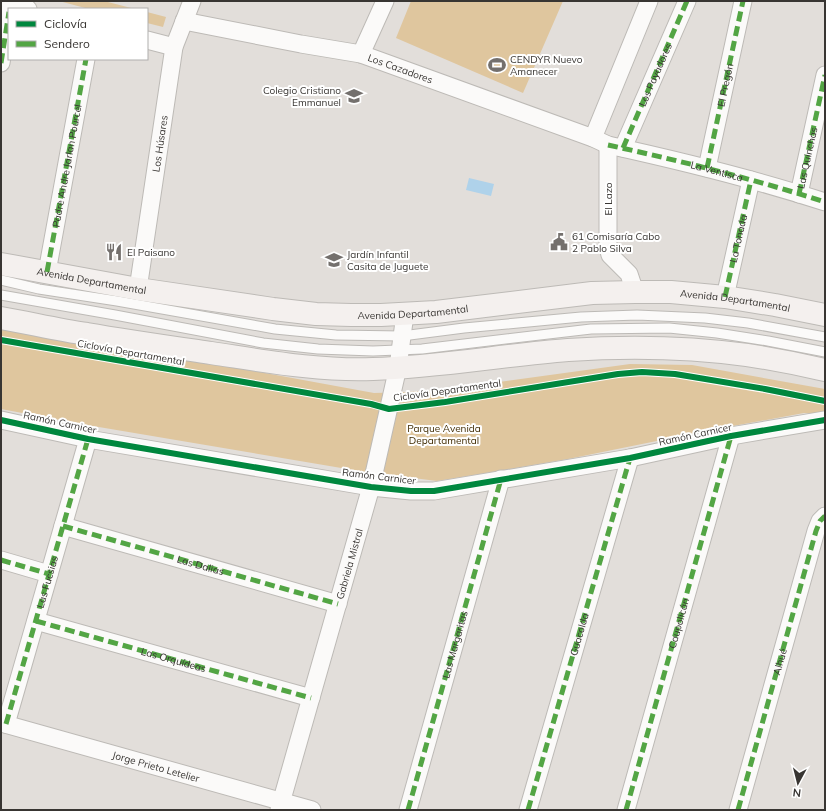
<svg xmlns="http://www.w3.org/2000/svg" width="826" height="811" font-family="Mulish,sans-serif">
	<rect width="100%" height="100%" fill="#e2deda"/>
	<path fill="#dfc69e" d="M59 1H104L135 9H89Z
		M411 1H563L523 93 396 38Z
		M147 12 166 17 163 27 147 23Z
		M1 325 374 393 408 392 447 389 630 364 692 365 825 389V415L804 413 711 430 568 459 498 471 437 481 365 472 81 424 1 409Z"/>
	<path fill="#afd2ea" d="M469 178 494 184 491 196 466 190Z"/>
	<g fill="none" stroke-linecap="round" stroke-linejoin="round">
		<g stroke="#bdbab6" stroke-width="11">
			<path id="lane" d="M1 280 39 289 117 301 275 329 336 335 402 336 464 328 581 317 637 315 705 318 748 323 825 337
				M1 295 115 315 263 343 318 349 373 351 422 349 591 329 669 328 717 333 768 341 825 352"/>
		</g>
		<g stroke="#bdbab6" stroke-width="19">
			<g id="street">
				<path d="M1 2 28 9"/>
				<path id="s1" d="M184 21 301 44 361 54 593 138 608 145C681 161 754 179 825 202"/>
				<path d="M147 40 174 47"/>
				<path d="M361 54 385 1"/>
				<path d="M1 63 9 12"/>
				<path d="M593 138 649 1"/>
				<path d="M608 145V247L610 255 629 274 635 292"/>
				<path d="M623 148 687 1"/>
				<path id="s2" d="M707 168 743 1"/>
				<path id="s3" d="M799 194 825 75"/>
				<path d="M47 272 86 59"/>
				<path id="s4" d="M138 289 174 47 192 1"/>
				<path d="M725 297 751 180"/>
				<path d="M1 420 88 439 371 487 411 491H434L630 458 731 436 825 420"/>
				<path d="M63 526 338 604"/>
				<path d="M1 560 49 574"/>
				<path id="s5" d="M36 621 311 698"/>
				<path id="s6" d="M1 723 312 810"/>
				<path d="M6 724 88 439"/>
				<path id="s7" d="M279 810 371 487 398 367 405 314"/>
				<path id="s8" d="M408 810 501 479"/>
				<path id="s9" d="M528 810 630 458"/>
				<path id="s10" d="M626 810 731 436"/>
				<path d="M738 810 816 531 820 521 825 516"/>
			</g>
		</g>
		<g stroke="#bdbab6" stroke-width="24">
			<g id="secondary">
				<path id="s11" d="M1 264 138 289 273 309 316 314 351 315H381L436 312 592 293 635 292H671L725 297 775 305 825 315"/>
				<path d="M1 318C30 323 58 330 87 334 128 341 170 347 211 353 265 361 318 371 373 369 438 367 503 355 568 350 627 346 688 347 747 355 773 359 799 364 825 370"/>
			</g>
		</g>
		<use href="#lane" stroke="#fbfaf9" stroke-width="9"/>
		<use href="#street" stroke="#fbfaf9" stroke-width="17"/>
		<use href="#secondary" stroke="#f4f0ee" stroke-width="22"/>
		<g stroke="#53a544" stroke-width="5" stroke-dasharray="10 5" stroke-linecap="butt">
			<path d="M1 63 9 12"/>
			<path id="s12" d="M608 145C681 161 754 179 825 202"/>
			<path id="s13" d="M623 148 687 1"/>
			<path d="M707 168 743 1"/>
			<path d="M799 194 825 75"/>
			<path id="s14" d="M47 272 86 59"/>
			<path id="s15" d="M725 297 751 180"/>
			<path id="s16" d="M63 526 338 604"/>
			<path d="M1 560 49 574"/>
			<path d="M36 621 311 698"/>
			<path id="s17" d="M6 724 88 439"/>
			<path d="M408 810 501 479"/>
			<path d="M528 810 630 458"/>
			<path d="M626 810 731 436"/>
			<path id="s18" d="M738 810 816 531 820 521 825 516"/>
		</g>
		<g stroke="#fff" stroke-width="8">
			<path id="cycleway" d="M1 340 371 404 389 409 445 402 618 374 642 372 675 374 765 389 825 401
				M1 420 88 439 371 487 411 491H434L630 458 731 436 825 420"/>
		</g>
		<use href="#cycleway" stroke="#00873e" stroke-width="6"/>
	</g>
	<defs>
		<g id="stadium-bare" transform="scale(1.38)"><path d="M0-5a6.5 5 0 1 0 0 10a6.5 5 0 1 0 0-10ZM-3.5-1.8h7v3.6h-7Z" fill="#74706d" stroke="#fff" stroke-width="2.5" paint-order="stroke"/></g>
		<g id="school-bare" transform="scale(1.38)"><path d="M0-5L7-2L0 1L-7-2ZM-4 1L0 2.5L4 1V4Q0 6-4 4Z" fill="#74706d" stroke="#fff" stroke-width="2.5" paint-order="stroke"/></g>
		<g id="civic-bare" transform="scale(1.38)"><path d="M-.6-6.5H3V-4.5H.6V-3L4-1V1h2V6H-6V1h2V-1L-.6-3ZM-1.2 2.5V6h2.4V2.5Z" fill="#74706d" stroke="#fff" stroke-width="2.5" paint-order="stroke"/></g>
		<g id="restaurant-bare" transform="scale(1.38)"><path d="M-5-6h1v4h1v-4h1v4h1v-4h1v5L-1.5 .5V6h-2V.5L-5-1ZM5-6V6H3V1.5H1.5Q1.5-4 5-6Z" fill="#74706d" stroke="#fff" stroke-width="2.5" paint-order="stroke"/></g>
	</defs>
	<g fill-rule="evenodd">
		<use href="#stadium-bare" x="497" y="65"/>
		<use href="#school-bare" x="354" y="96"/>
		<use href="#civic-bare" x="559" y="242"/>
		<use href="#restaurant-bare" x="114" y="252"/>
		<use href="#school-bare" x="334" y="260"/>
	</g>
	<g text-anchor="middle" stroke-width="4" stroke-linejoin="round" paint-order="stroke">
		<g font-size="10" fill="#383532" stroke="#fff" text-anchor="start">
			<text x="510" y="63">CENDYR Nuevo<tspan x="510" dy="12">Amanecer</tspan></text>
			<text x="341" y="94" text-anchor="end">Colegio Cristiano<tspan x="341" dy="12">Emmanuel</tspan></text>
			<text x="572" y="240">61 Comisaría Cabo<tspan x="572" dy="12">2 Pablo Silva</tspan></text>
			<text x="127" y="256">El Paisano</text>
			<text x="347" y="258">Jardín Infantil<tspan x="347" dy="12">Casita de Juguete</tspan></text>
		</g>
		<g font-size="10" fill="#383532" stroke="#fff">
			<text dy="4" stroke="none"><textPath href="#s1" startOffset="222">Los Cazadores</textPath></text>
			<text dy="4" stroke="none"><textPath href="#s13" startOffset="80">Los Payadores</textPath></text>
			<text dy="4" stroke="none"><textPath href="#s2" startOffset="85">El Pregón</textPath></text>
			<text dy="4" stroke="none"><textPath href="#s4" startOffset="147">Los Húsares</textPath></text>
			<text dy="4" stroke="none"><textPath href="#s3" startOffset="37">Las Quinchas</textPath></text>
			<text dy="4" stroke="none"><textPath href="#s14" startOffset="108">Padre Andre Jarlan Pourcel</textPath></text>
			<text dy="4" stroke="none"><textPath href="#s12" startOffset="112">La Ventisca</textPath></text>
			<text transform="translate(608 199) rotate(-90)" y="4">El Lazo</text>
			<text dy="4" stroke="none"><textPath href="#s15" startOffset="60">La Tonada</textPath></text>
			<text dy="4" stroke="none"><textPath href="#s11" startOffset="92">Avenida Departamental</textPath></text>
			<text dy="4" stroke="none"><textPath href="#s11" startOffset="740">Avenida Departamental</textPath></text>
			<text dy="4" stroke="none"><textPath href="#s11" startOffset="416">Avenida Departamental</textPath></text>
			<text transform="translate(131 352) rotate(10)" y="4">Ciclovía Departamental</text>
			<text transform="translate(447 390) rotate(-8)" y="4">Ciclovía Departamental</text>
			<text transform="translate(60 422) rotate(12)" y="4">Ramón Carnicer</text>
			<text transform="translate(695 434) rotate(-12)" y="4">Ramón Carnicer</text>
			<text transform="translate(379 476) rotate(7)" y="4">Ramón Carnicer</text>
			<text dy="4" stroke="none"><textPath href="#s7" startOffset="256">Gabriela Mistral</textPath></text>
			<text dy="4" stroke="none"><textPath href="#s16" startOffset="143">Las Dalias</textPath></text>
			<text dy="4" stroke="none"><textPath href="#s17" startOffset="148">Las Fucsias</textPath></text>
			<text dy="4" stroke="none"><textPath href="#s10" startOffset="194">Caupolicán</textPath></text>
			<text dy="4" stroke="none"><textPath href="#s9" startOffset="183">Guacolda</textPath></text>
			<text dy="4" stroke="none"><textPath href="#s8" startOffset="172">Las Margaritas</textPath></text>
			<text dy="4" stroke="none"><textPath href="#s5" startOffset="143">Las Orquídeas</textPath></text>
			<text dy="4" stroke="none"><textPath href="#s18" startOffset="154">Alhué</textPath></text>
			<text dy="4" stroke="none"><textPath href="#s6" startOffset="161">Jorge Prieto Letelier</textPath></text>
		</g>
		<g font-size="10" fill="#3f2a01" stroke="#fff">
			<text x="444" y="432">Parque Avenida<tspan x="444" dy="12">Departamental</tspan></text>
		</g>
	</g>
	<rect width="826" height="811" fill="none" stroke="#383532" stroke-width="4"/>
	<rect x="8" y="8" width="140" height="52" fill="#ffffff" stroke="#afaead"/>
	<rect x="16" y="21" width="20" height="6" fill="#00873e" stroke="#afaead"/>
	<text x="44" y="28" font-size="12" fill="#383532">Ciclovía</text>
	<rect x="16" y="41" width="20" height="6" fill="#53a544" stroke="#afaead"/>
	<text x="44" y="48" font-size="12" fill="#383532">Sendero</text>
	<g transform="translate(798 783) rotate(187)" stroke="#ffffff" stroke-width="3" paint-order="stroke">
	<path d="M0-3L7 15L0 10L-7 15Z" fill="#383532"/>
	<text y="-6" font-size="11" font-weight="bold" text-anchor="middle" fill="#383532">N</text>
	</g>
</svg>
